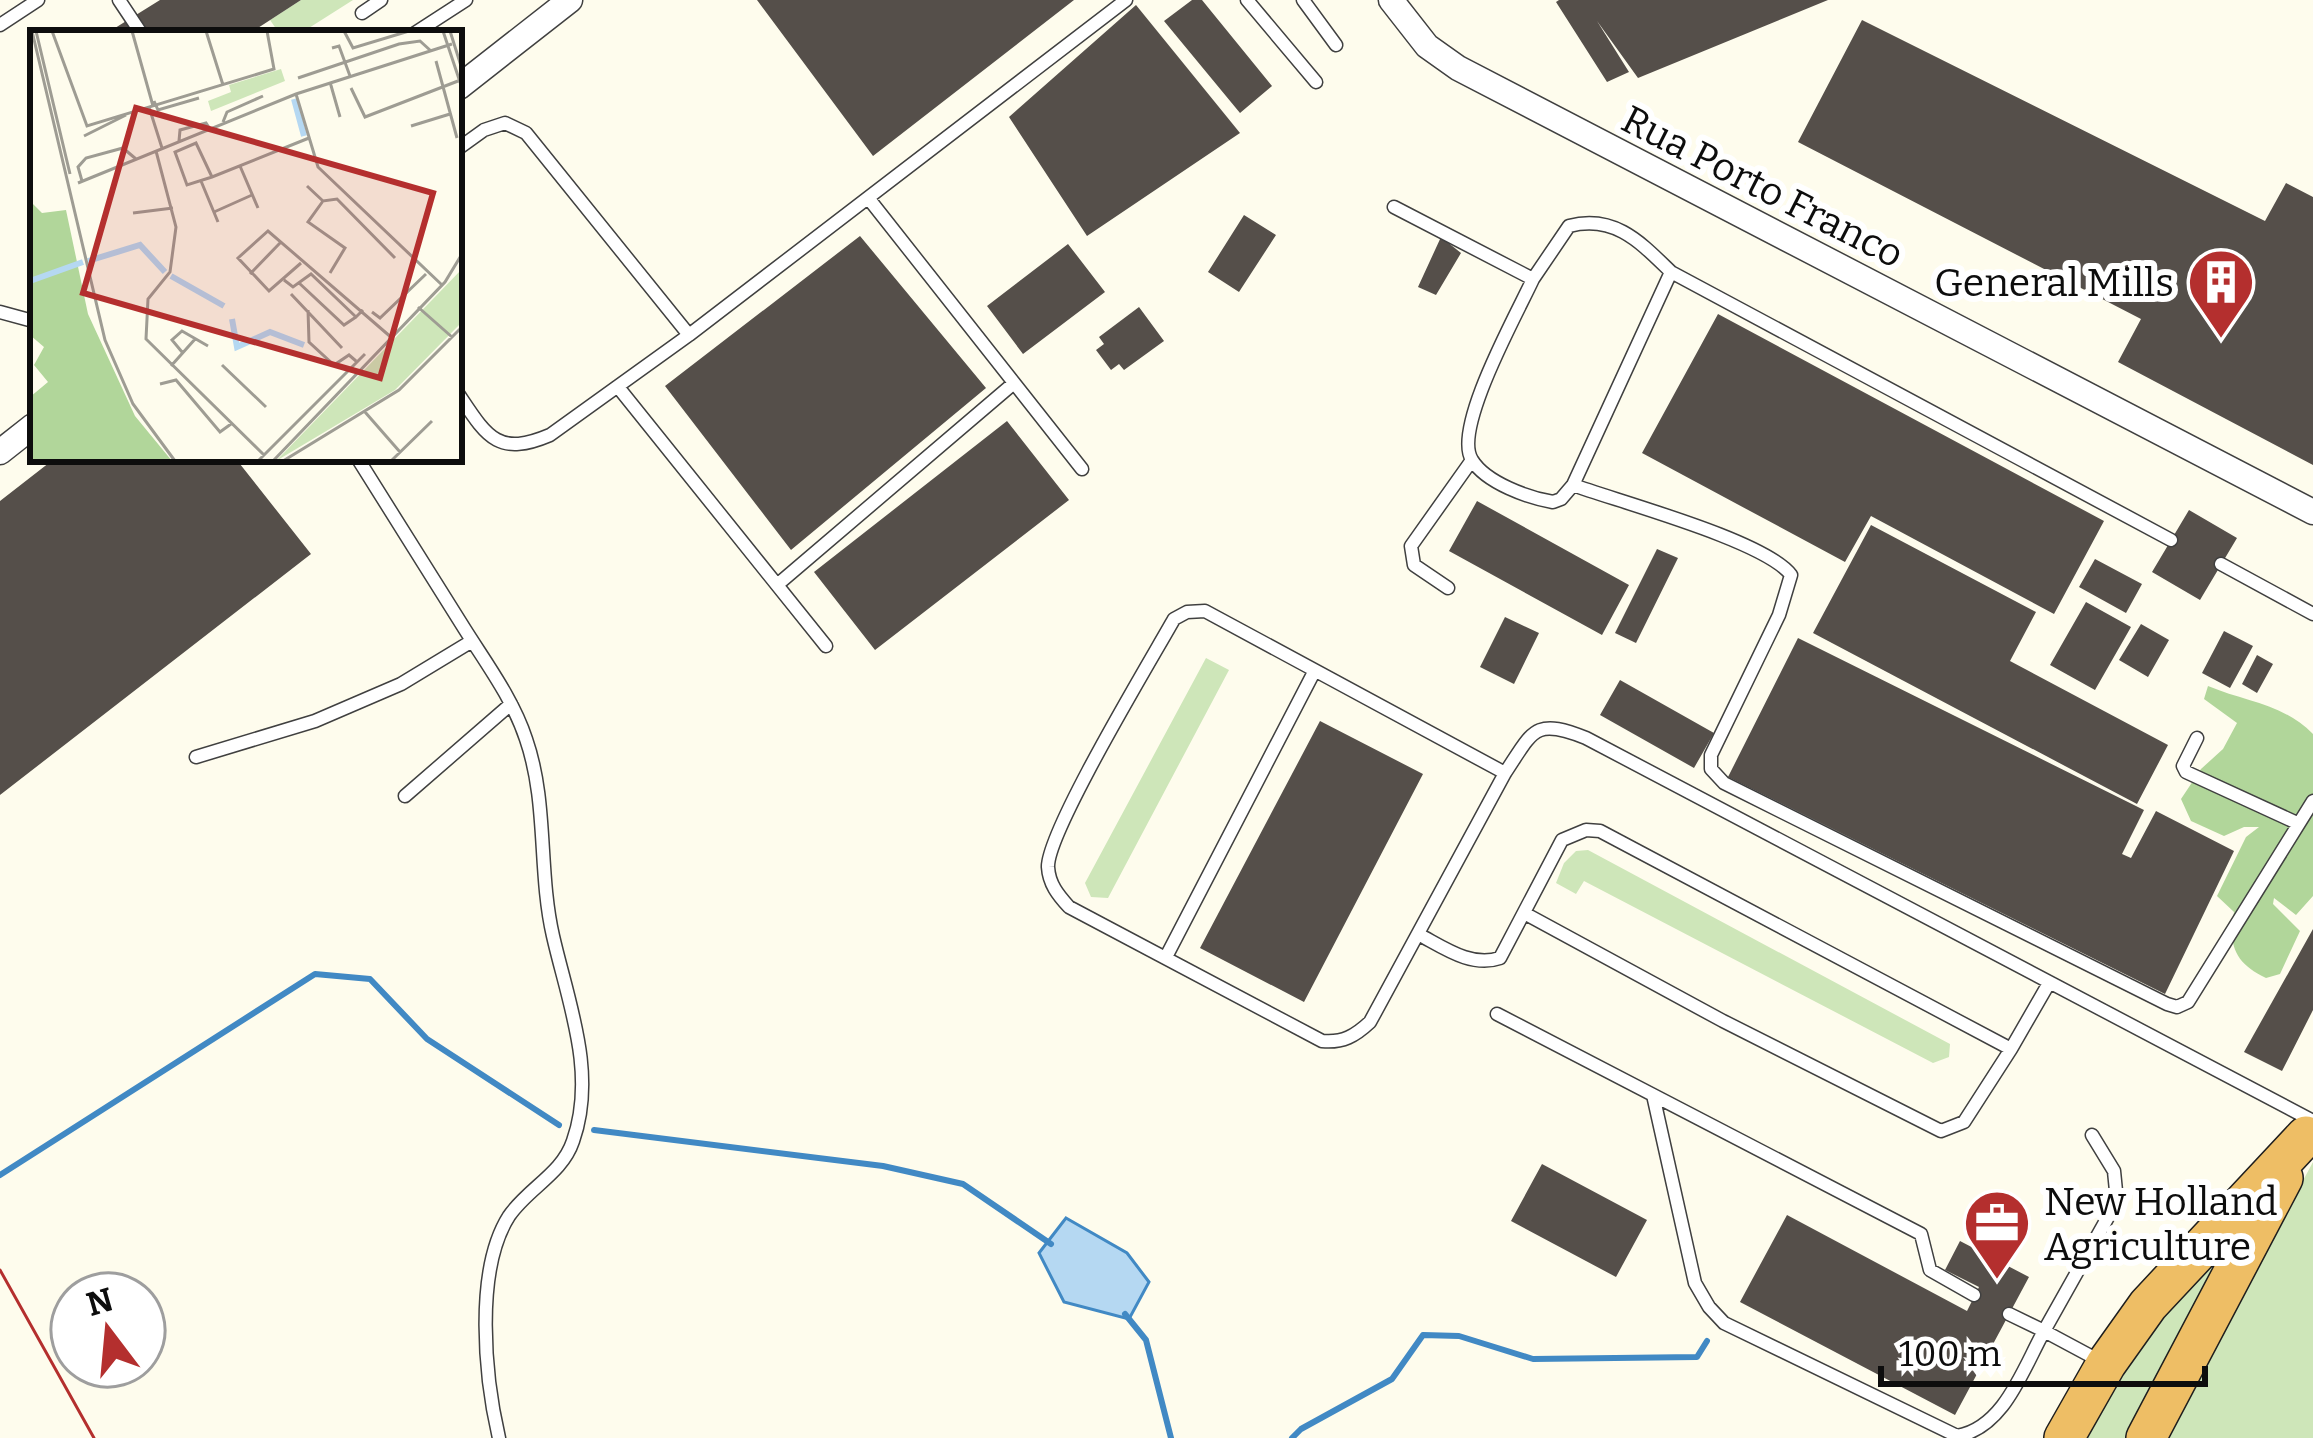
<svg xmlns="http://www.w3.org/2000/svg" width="2313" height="1438" font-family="Bitter,serif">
	<rect width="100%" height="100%" fill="#fefced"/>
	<path fill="#cee6b9" d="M301 0H353L301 33H279L270 20Z
		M1206 658 1229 670 1108 898 1091 897 1085 883Z
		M1588 850 1950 1044 1949 1057 1933 1063 1584 881 1576 894 1556 883 1564 863 1576 851Z
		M2306 1136 2133 1438H2065Z
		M2313 1162V1438H2164Z"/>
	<path fill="#b1d69a" d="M2208 686C2246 702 2282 703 2313 734V896L2296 915 2274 898 2273 904 2300 931 2280 974 2266 978C2235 963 2228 946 2234 912L2217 896 2246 837 2259 827H2244L2224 836 2191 821 2181 799 2201 769 2223 749 2237 723 2204 699Z"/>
	<path fill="#b5d8f2" stroke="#4189c4" stroke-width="3" d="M1066 1218 1127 1253 1149 1282 1129 1319 1064 1302 1039 1253Z"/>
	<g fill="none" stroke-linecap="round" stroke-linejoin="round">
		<path stroke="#4189c4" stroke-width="6" d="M594 1130 883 1166 963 1184 1051 1244
			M0 1175 315 974 370 979 427 1039 559 1125
			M1125 1314 1146 1340 1171 1438
			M1292 1438 1301 1429 1392 1379 1423 1335 1459 1336 1533 1359 1697 1357 1707 1341"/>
	</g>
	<path fill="#554f4a" d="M160 0H301L250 33H107Z
		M757 0H1074L873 156Z
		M1192 0H1202L1272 86 1240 113 1164 21Z
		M1559 0H1828L1638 78 1597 21 1629 72 1607 82 1556 2Z
		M1136 5 1240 133 1087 236 1009 117Z
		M1862 20 2265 221 2286 183 2313 197V465L2118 362 2141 319 1798 142Z
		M1244 215 1276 235 1239 292 1208 272Z
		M860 236 986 388 791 550 665 386Z
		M1441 237 1461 253 1436 295 1418 287Z
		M1068 244 1105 292 1023 354 987 306Z
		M1139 307 1164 341 1124 370 1119 364 1111 370 1096 350 1104 344 1099 337Z
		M1718 314 2104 521 2054 614 1871 516 1845 562 1642 453Z
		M1007 421 1069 500 875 650 814 572Z
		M54 459H236L311 554 0 795V501Z
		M1477 501 1629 585 1602 635 1449 551Z
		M2189 510 2237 538 2200 600 2152 572Z
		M1871 525 2036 612 2010 661 2168 745 2137 804 1813 633Z
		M1657 549 1678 558 1636 643 1615 633Z
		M2095 559 2142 584 2126 613 2079 587Z
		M2086 602 2131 627 2095 690 2050 665Z
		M1505 617 1539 633 1514 684 1480 667Z
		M2141 624 2169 640 2148 677 2119 660Z
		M2224 631 2253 646 2230 688 2202 673Z
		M1798 638 2144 810 2122 854 2131 858 2156 811 2234 851 2165 994 1728 777Z
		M2257 655 2273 664 2257 693 2242 684Z
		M1620 680 1714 733 1694 768 1600 715Z
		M1320 721 1423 774 1304 1002 1200 948Z
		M2313 929V1010L2282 1071 2244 1052Z
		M1542 1164 1647 1220 1616 1277 1511 1221Z
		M1787 1215 1967 1311 1979 1287 1945 1270 1960 1241 2029 1277 1955 1415 1740 1302Z"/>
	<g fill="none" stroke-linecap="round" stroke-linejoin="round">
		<g stroke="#404040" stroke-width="15">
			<path id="service" d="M119 0 141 33
				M1247 0 1316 82
				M1303 0 1336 45
				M362 13 381 0
				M0 25 38 0
				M415 33 466 0
				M459 148 484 130 505 123 526 133 689 335
				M869 199 1082 469
				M1394 207 1533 279 1569 226C1615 214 1641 243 1671 272L2171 540
				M1533 279C1518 312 1452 429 1472 460 1486 483 1529 498 1553 502L1561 499 1573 485 1671 272
				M0 312 33 321
				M618 387 826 646
				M459 395C487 437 498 457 550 435L689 335 1126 0
				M358 459C393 515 429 572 464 628 486 663 513 699 526 739 548 802 538 871 553 936 568 1002 597 1073 573 1141 562 1174 528 1188 509 1216 474 1271 485 1378 499 1438
				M1573 485C1620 502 1766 541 1791 575L1779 615 1711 755V769L1724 783 2167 1004 2177 1007 2188 1002 2313 801
				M2221 564 2313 614
				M777 585 1014 383
				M1448 588 1414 565 1411 546 1472 460
				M2197 738 2183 766 2186 772 2297 823
				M196 757 315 721 401 684 472 641
				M1505 773 1205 611 1187 612 1174 619C1151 660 1047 832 1048 867 1049 884 1058 895 1069 907L1322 1041C1343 1043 1355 1036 1370 1022L1505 773C1533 731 1534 717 1586 738L2313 1121
				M405 796 511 704
				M1524 913 1723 1021 1941 1131 1964 1122 2011 1049
				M1418 934C1443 947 1471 968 1500 958L1562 840 1586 830 1600 831 2011 1049 2049 983
				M1166 957 1314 672
				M1497 1014 1921 1234 1930 1270 1974 1295
				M1653 1095 1695 1283 1709 1307 1724 1323 1957 1436C2004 1428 2023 1369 2044 1331L2100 1361
				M2009 1314 2044 1331 2117 1201 2114 1171 2092 1135"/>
		</g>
		<g stroke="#404040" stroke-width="27">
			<path id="minor" d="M1391 0 1427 46 1458 68 2313 512
				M459 87 570 0
				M0 452 33 426"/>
		</g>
		<g stroke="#1e1e1e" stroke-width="42">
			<path id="trunk" d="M2064 1438 2106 1364 2148 1305 2306 1136
				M2146 1438 2283 1178"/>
		</g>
		<use href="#service" stroke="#fff" stroke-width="12"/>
		<use href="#minor" stroke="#fff" stroke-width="24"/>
		<use href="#trunk" stroke="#eebe65" stroke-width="39"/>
		<path stroke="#b42f2e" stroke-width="3" d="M0 1270 94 1438"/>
	</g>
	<defs>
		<g id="building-pin" transform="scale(3.45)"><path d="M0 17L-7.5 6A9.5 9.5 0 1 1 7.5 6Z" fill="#b42f2e" stroke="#fff"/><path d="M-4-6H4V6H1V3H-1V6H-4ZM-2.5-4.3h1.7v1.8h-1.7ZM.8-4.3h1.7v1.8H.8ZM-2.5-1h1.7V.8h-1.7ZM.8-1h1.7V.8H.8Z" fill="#fff"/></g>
		<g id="office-pin" transform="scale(3.45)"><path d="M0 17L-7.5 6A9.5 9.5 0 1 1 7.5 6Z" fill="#b42f2e" stroke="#fff"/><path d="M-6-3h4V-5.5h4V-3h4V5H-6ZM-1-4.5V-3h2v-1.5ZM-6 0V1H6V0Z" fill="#fff"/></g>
	</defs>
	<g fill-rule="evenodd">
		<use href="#building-pin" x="2221" y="282"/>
		<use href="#office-pin" x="1997" y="1223"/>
	</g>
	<g text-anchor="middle" stroke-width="12" stroke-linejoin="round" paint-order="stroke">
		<g font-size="39" fill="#0d0d0d" stroke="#fff">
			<text transform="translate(1763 186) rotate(27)" y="14">Rua Porto Franco</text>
		</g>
		<g font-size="39" fill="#0d0d0d" stroke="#fff" text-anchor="end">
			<text x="2174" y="296">General Mills</text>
			<text x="2044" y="1215" text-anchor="start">New Holland<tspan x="2044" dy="45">Agriculture</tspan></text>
		</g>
	</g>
	<g transform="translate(30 30)">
		<rect width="432" height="432" fill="#fefced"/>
		<path d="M251 39 255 51 181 81 178 71 201 62 199 55ZM432 239V292L365 360 246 431Z" fill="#cee6b9"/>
		<path d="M0 171 12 183 36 180 58 284 105 386 142 431H0V367L18 352 4 335 14 317 0 305Z" fill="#b1d69a"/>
		<path fill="none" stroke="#b5d8f2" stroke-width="6" d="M264 69 274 106M58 231 110 215 135 242M141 246 194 276M0 251 53 232M202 289 207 317 240 302 274 315"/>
		<path fill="none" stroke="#9e9c93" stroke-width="3" d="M2 1 75 310 103 374 145 431M6 1 40 144M22 1 57 96 244 39 237 1M102 1 123 76M176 1 193 55M314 1 323 18 379 1M413 1 432 58M420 1 432 39M302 18 309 16 320 46M406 31 427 108M268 48 369 14 390 11 401 21M300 52 310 87M321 58 335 87 428 51M266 64 288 137 412 255M124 71 128 80 169 68M119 77 132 118M193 92 197 82 233 66M381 96 420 84M54 106 96 85M149 111 150 100 176 93 180 99M126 121 146 197 140 242 118 269 116 309 234 425M210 136 228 178M182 147 166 113 145 122 157 155 182 147 279 108M52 151 48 137 56 128 93 118 106 129M171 151 188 192M48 153 266 64 422 14M277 156 293 171 307 169 365 228M293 171 278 192 315 218 300 243M184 182 222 165M103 183 143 178M271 233 239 261 208 228 238 201 362 308M220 244 250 213M254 250 263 257 281 244 326 287 333 280M268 252 314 295 326 287M261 264 312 318M388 277 422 307M278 280 279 312 304 335 319 325 326 331M342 282 350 288 396 244M152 322 142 310 152 301 178 316M192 335 236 377M141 336 166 308M130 354 146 350 190 402 201 394M335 382 370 422M228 431 335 324M243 431 415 252 432 224M253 431 369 360 432 297M361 431 402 391"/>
		<path fill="#b42f2e" fill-opacity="0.15" stroke="#b42f2e" stroke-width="6" d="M106 78 403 163 350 348 53 263Z"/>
		<rect width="432" height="432" fill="none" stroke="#0d0d0d" stroke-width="6"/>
	</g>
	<g transform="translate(108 1330) rotate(344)"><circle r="57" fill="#ffffff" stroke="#9e9e9e" stroke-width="3"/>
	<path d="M0-9L21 45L0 30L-21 45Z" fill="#b42f2e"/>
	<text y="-18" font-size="33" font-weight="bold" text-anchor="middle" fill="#0d0d0d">N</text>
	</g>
	<path d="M1881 1366v18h324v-18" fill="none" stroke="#0d0d0d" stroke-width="6"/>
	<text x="1899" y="1366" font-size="36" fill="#0d0d0d" stroke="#ffffff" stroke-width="9" paint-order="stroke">100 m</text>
</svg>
